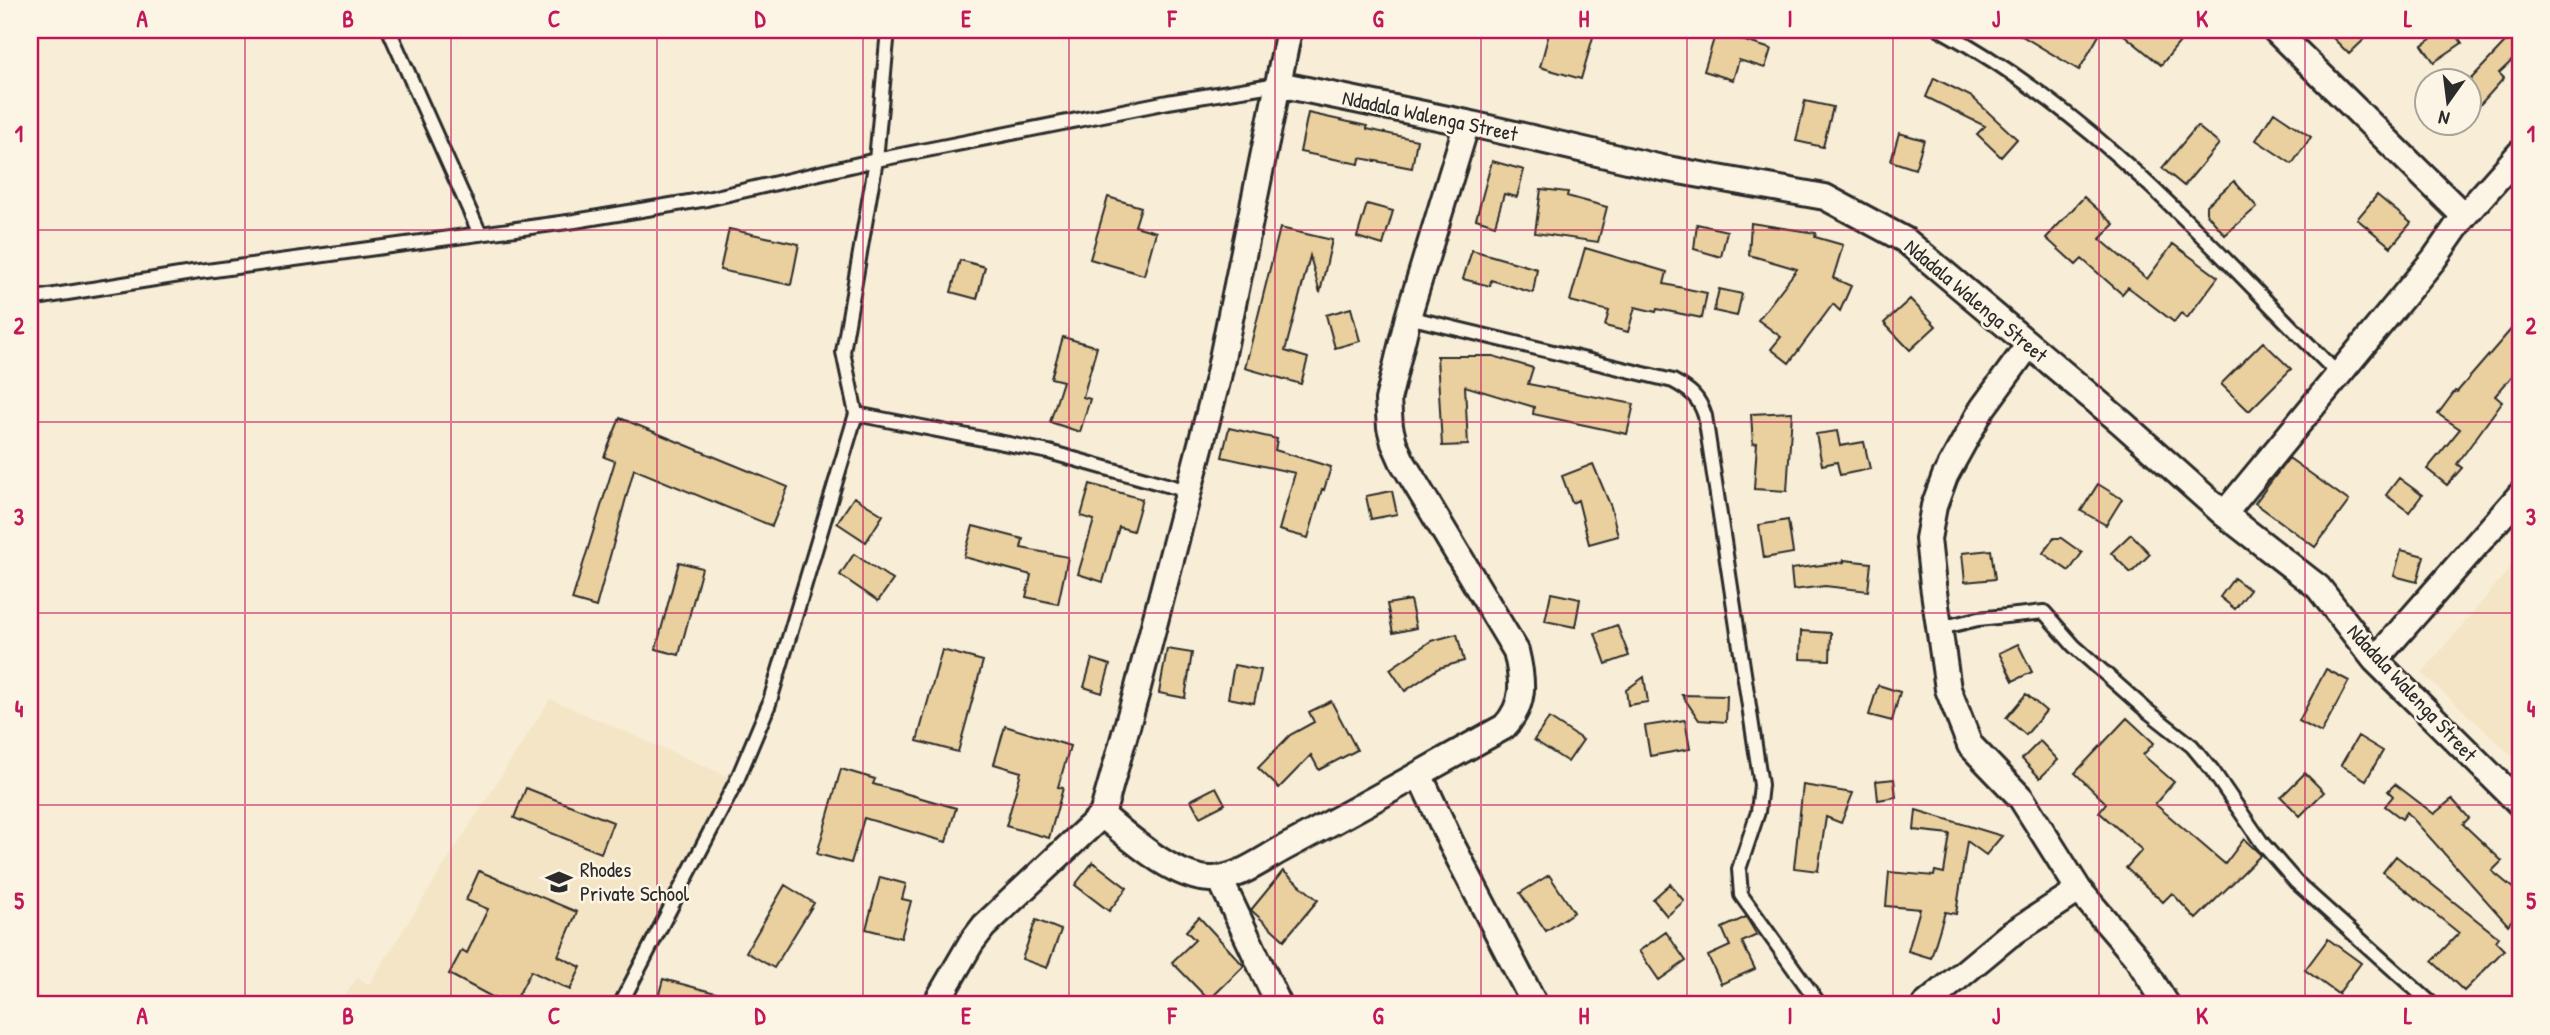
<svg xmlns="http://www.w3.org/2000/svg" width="2550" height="1035" font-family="'Patrick Hand',sans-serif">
	<rect width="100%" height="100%" fill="#f8eed7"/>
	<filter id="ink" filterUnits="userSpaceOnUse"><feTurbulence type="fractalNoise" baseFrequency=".0143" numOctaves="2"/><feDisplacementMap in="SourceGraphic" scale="14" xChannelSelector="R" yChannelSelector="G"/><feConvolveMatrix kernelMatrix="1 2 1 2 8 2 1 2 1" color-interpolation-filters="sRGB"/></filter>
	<g filter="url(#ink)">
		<path fill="#f4e5c6" d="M2520 556V763L2422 673Z
			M550 699 737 780 620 1005H338L357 978 369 984Z"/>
		<path fill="#ead09f" stroke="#2b2b2b" stroke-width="2" d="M1550 30H1595L1581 79 1540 67Z
			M2012 30H2102L2079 70Z
			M2118 30H2165L2180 42 2161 65Z
			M2325 30H2374L2349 54Z
			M2444 30H2453L2462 43 2434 62 2422 45Z
			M2517 30H2520V53L2499 73 2504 78 2469 117V81Z
			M1716 32 1771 49 1765 68 1739 60 1733 80 1704 71Z
			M1934 78 1972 97 2017 139 2001 157 1977 134 1985 126 1926 97Z
			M1805 101 1833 107 1823 147 1796 141Z
			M2274 112 2311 137 2292 164 2256 140Z
			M1308 113 1367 126V129L1417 140 1412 168 1360 158 1359 164 1300 152Z
			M2197 126 2219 144 2184 186 2162 168Z
			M1899 133 1924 140 1915 169 1891 161Z
			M1492 161 1524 170 1517 197 1504 194 1495 225 1476 219Z
			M2234 181 2257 207 2225 235 2206 213V206Z
			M1541 189 1568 192 1567 196 1607 207 1598 242 1535 233Z
			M2377 195 2411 223 2391 247 2357 219Z
			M1108 197 1141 207 1135 226 1156 232 1144 275 1090 259Z
			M2084 197 2114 224 2100 239 2147 279 2173 244 2218 277 2187 318 2181 313 2174 322 2128 287 2122 294 2082 259 2076 265 2046 238Z
			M1367 204 1393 211 1383 245 1357 237Z
			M1751 223 1816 233 1815 237 1843 245 1833 278 1851 286 1840 311 1833 304 1789 363 1771 349 1781 337 1758 320 1797 269 1749 255Z
			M1697 224 1727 231 1721 257 1694 249Z
			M1280 228 1332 240 1320 293 1310 256 1285 351 1308 358 1301 384 1245 368Z
			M729 229 799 244 791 285 720 270Z
			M1585 248 1667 272 1664 284 1707 293 1702 318 1657 309 1656 312 1635 307 1628 332 1605 326 1609 311 1570 301Z
			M1472 250 1537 269 1533 293 1491 280 1490 286 1463 279Z
			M960 260 985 267 977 299 951 292Z
			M1719 289 1742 294 1737 316 1714 311Z
			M1910 299 1936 326 1910 350 1884 323Z
			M1351 308 1360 341 1335 348 1326 315Z
			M2520 319V367L2495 396 2502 402 2457 464 2462 468 2447 485 2427 469 2460 429 2438 414 2455 391 2457 392Z
			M1063 337 1097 347 1083 397 1090 399 1080 432 1050 422 1063 381 1051 378Z
			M2263 342 2291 369 2249 411 2221 384Z
			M1437 356H1493L1533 368 1528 384 1634 404 1627 434 1533 414 1534 407 1465 386 1468 445 1442 446Z
			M1792 412 1787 491 1754 489 1757 443 1753 444 1751 414Z
			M620 418 788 487 772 526 634 469 596 607 572 600 615 461 604 457Z
			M1229 428 1277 439 1275 450 1331 467 1324 490 1322 489 1308 538 1279 530 1295 473 1222 457Z
			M1837 431 1840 446 1864 442 1870 469 1840 475 1837 462 1822 465 1816 434Z
			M2289 458 2349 501 2315 547 2255 503Z
			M1593 464 1611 507 1618 536 1589 544 1578 500 1572 503 1562 476Z
			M2399 478 2422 495 2409 512 2386 495Z
			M1090 484 1142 499 1133 531 1119 527 1103 582 1078 574 1094 520 1081 516Z
			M2098 484 2122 499 2106 525 2081 511Z
			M1392 491 1397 514 1371 519 1366 496Z
			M854 497 883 515 866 542 837 523Z
			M1788 520 1793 553 1764 558 1759 525Z
			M973 526 1023 539 1021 548 1068 557 1058 604 1026 597 1031 575 964 557Z
			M2131 534 2150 554 2131 573 2111 553Z
			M2054 538H2061L2082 553 2069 571 2043 553Z
			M1991 550 1995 579 1965 582 1962 553Z
			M2401 550 2424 556 2417 582 2394 576Z
			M854 554 893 580 878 601 840 575Z
			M1844 560 1871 563 1868 591 1825 586 1793 590 1791 569 1844 562Z
			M679 562 702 568 679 655 656 649Z
			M2234 578 2250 590 2235 609 2220 597Z
			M1551 593 1580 599 1575 627 1545 621Z
			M1410 600 1416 628 1393 633 1387 604Z
			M1617 625 1629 656 1606 664 1595 633Z
			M1801 631 1831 633 1830 660 1800 659Z
			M1457 634 1464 661 1439 668 1405 691 1390 669 1431 641Z
			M2018 644 2032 672 2013 681 1999 653Z
			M1167 649 1192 653 1185 698 1159 693Z
			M942 650 983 661 958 752 917 741Z
			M1092 659 1110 665 1102 693 1084 687Z
			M1234 665 1261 670 1254 703 1228 698Z
			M2326 669 2349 681 2321 733 2299 721Z
			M1644 677 1648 702 1628 705 1626 690Z
			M1878 685 1900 692 1892 721 1869 715Z
			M2026 694 2046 711 2026 735 2006 718Z
			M1682 695 1727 696 1726 722 1699 720Z
			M1331 701 1357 750 1319 770 1311 755 1279 788 1258 768 1290 735 1314 722 1309 712Z
			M1549 718 1583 740 1568 762 1534 740Z
			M2127 718 2154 743 2143 755 2174 782 2155 804 2225 864 2244 839 2261 855 2196 919 2172 893 2163 902 2126 868 2142 850 2099 812 2106 803 2075 773Z
			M1685 720 1690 749 1650 756 1645 726Z
			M1005 726 1070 746 1058 787 1063 788 1049 838 1006 826 1021 772 994 764Z
			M2358 736 2383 751 2366 780 2341 765Z
			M2040 741 2058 760 2040 778 2022 759Z
			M841 769 875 779 873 784 956 808 946 842 864 818 851 863 817 854Z
			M2305 773 2324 792 2300 816 2281 797Z
			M1894 779 1896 797 1878 800 1876 781Z
			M2395 784 2434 814 2452 799 2469 818 2463 824 2502 861 2492 871 2520 894V909L2508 925 2407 812 2402 819 2385 806 2393 796 2388 791Z
			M1803 785 1853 793 1841 823 1826 817 1818 871 1794 868Z
			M1216 787 1225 804 1200 817 1191 800Z
			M526 788 613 822 601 853 514 818Z
			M1916 810 2002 836 1986 855 1967 841 1956 914 1945 912 1931 958 1908 951 1920 909 1886 906 1889 872 1934 876 1935 871 1944 873 1950 834 1914 830Z
			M2396 856 2498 937 2495 941 2504 950 2464 991 2432 961 2459 933 2383 872Z
			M1093 862 1127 888 1109 911 1075 885Z
			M479 871 577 912 558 956 581 967 570 990 531 971 513 1005H507L449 974 462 950 467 953 488 909 466 900Z
			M1283 871 1318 900 1284 940 1251 910Z
			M1549 875 1574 912 1546 931 1520 893Z
			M880 877 906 884 902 899 911 901 901 938 866 929Z
			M1670 884 1684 901 1667 916 1653 899Z
			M785 885 814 903 774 968 746 952Z
			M1199 917 1244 966 1209 1000 1172 962 1195 940 1186 931Z
			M1746 917 1757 935 1742 942 1755 969 1721 984 1708 956 1730 946 1722 928Z
			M1036 920 1061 930 1047 968 1022 959Z
			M1666 932 1686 961 1659 980 1639 951Z
			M2328 939 2361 963 2338 994 2305 970Z
			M663 979 738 999 737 1005H656Z"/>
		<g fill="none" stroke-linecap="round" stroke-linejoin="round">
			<g stroke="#2b2b2b" stroke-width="18">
				<path id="lane" d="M389 30 480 234
					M1941 30C2099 115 2212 249 2338 374
					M30 299 192 273 575 221 707 199 876 160 1168 102 1278 84
					M1408 317 1673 381C1690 390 1699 397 1705 416L1761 785 1758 812 1739 869 1741 895 1820 1005
					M856 414 1049 452 1188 491
					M1940 628 1978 619 2044 612 2074 646 2145 709 2192 746 2212 770 2262 843 2296 882 2433 1005
					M620 1005 737 780 769 704 856 414 843 352 876 160 888 30"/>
			</g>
			<g stroke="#2b2b2b" stroke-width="30">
				<path id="street" d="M2275 30 2464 216
					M1278 84 1467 123 1662 168 1825 197 1905 240 2121 422 2224 514 2318 587 2375 660 2520 804
					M2028 346 1982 409 1945 476 1934 506 1928 539 1933 585 1948 689 1970 745 2021 798 2079 890 2137 958 2167 1005
					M2224 514 2434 259 2464 216 2520 153
					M2375 660 2520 495
					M1419 774 1452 845 1535 1005
					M1102 815C1130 838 1173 878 1211 879 1236 880 1263 859 1284 848 1358 809 1431 767 1504 727 1526 704 1523 680 1516 651L1402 461 1394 443 1390 427 1388 400 1408 317 1467 123
					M1220 879 1279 1005
					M935 1005 971 943 984 926 1102 815 1137 691 1218 378 1289 30
					M1925 1005 2008 936 2079 890"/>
			</g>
			<use href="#lane" stroke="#fcf5e5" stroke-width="12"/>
			<use href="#street" stroke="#fcf5e5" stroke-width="24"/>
		</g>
	</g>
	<path fill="none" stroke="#c2185b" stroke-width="2" stroke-opacity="0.55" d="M245 30V1005M451 30V1005M657 30V1005M863 30V1005M1069 30V1005M1275 30V1005M1481 30V1005M1687 30V1005M1893 30V1005M2099 30V1005M2305 30V1005M30 230H2520M30 422H2520M30 613H2520M30 805H2520"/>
	<defs>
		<g id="school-bare" transform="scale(2.1)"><path d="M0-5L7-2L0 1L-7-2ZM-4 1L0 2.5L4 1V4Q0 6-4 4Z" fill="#2b2b2b" stroke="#fcf5e5" stroke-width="2.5" paint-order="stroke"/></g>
	</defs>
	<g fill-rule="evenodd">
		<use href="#school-bare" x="559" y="882"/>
	</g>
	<g text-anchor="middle" stroke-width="5" stroke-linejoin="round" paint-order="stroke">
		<g font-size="21" fill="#2b2b2b" stroke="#fcf5e5">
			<text transform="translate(1430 116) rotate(12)" y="7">Ndadala Walenga Street</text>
			<text transform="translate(1976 301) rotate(40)" y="7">Ndadala Walenga Street</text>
			<text transform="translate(2412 693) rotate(47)" y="7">Ndadala Walenga Street</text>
		</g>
		<g font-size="21" fill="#2b2b2b" stroke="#fcf5e5" text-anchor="start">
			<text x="580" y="877">Rhodes<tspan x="580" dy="24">Private School</tspan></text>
		</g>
	</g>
	<rect width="2550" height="1035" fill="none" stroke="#fcf5e5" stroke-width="77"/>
	<g transform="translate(2448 102) rotate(194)"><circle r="33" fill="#fcf5e5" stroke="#a8a49b" stroke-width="2"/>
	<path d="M0-5L12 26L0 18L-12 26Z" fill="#2b2b2b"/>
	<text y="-10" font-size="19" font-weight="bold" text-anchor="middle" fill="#2b2b2b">N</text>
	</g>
	<rect x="38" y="38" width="2474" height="958" fill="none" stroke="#c2185b" stroke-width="2.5"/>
	<g font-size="23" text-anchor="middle" font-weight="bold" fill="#c2185b">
		<text x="142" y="27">A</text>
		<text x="348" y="27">B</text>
		<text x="554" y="27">C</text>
		<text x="760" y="27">D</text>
		<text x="966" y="27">E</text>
		<text x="1172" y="27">F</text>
		<text x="1378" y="27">G</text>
		<text x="1584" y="27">H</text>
		<text x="1790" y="27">I</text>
		<text x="1996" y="27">J</text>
		<text x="2202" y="27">K</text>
		<text x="2408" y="27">L</text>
		<text x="19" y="142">1</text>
		<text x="2531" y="142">1</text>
		<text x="19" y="334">2</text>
		<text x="2531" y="334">2</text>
		<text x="19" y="525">3</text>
		<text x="2531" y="525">3</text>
		<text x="19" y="717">4</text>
		<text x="2531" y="717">4</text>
		<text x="19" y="909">5</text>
		<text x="2531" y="909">5</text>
		<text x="142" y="1024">A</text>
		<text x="348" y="1024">B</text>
		<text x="554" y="1024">C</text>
		<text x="760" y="1024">D</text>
		<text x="966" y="1024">E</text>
		<text x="1172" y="1024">F</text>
		<text x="1378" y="1024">G</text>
		<text x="1584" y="1024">H</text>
		<text x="1790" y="1024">I</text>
		<text x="1996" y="1024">J</text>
		<text x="2202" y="1024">K</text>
		<text x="2408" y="1024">L</text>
	</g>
</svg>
